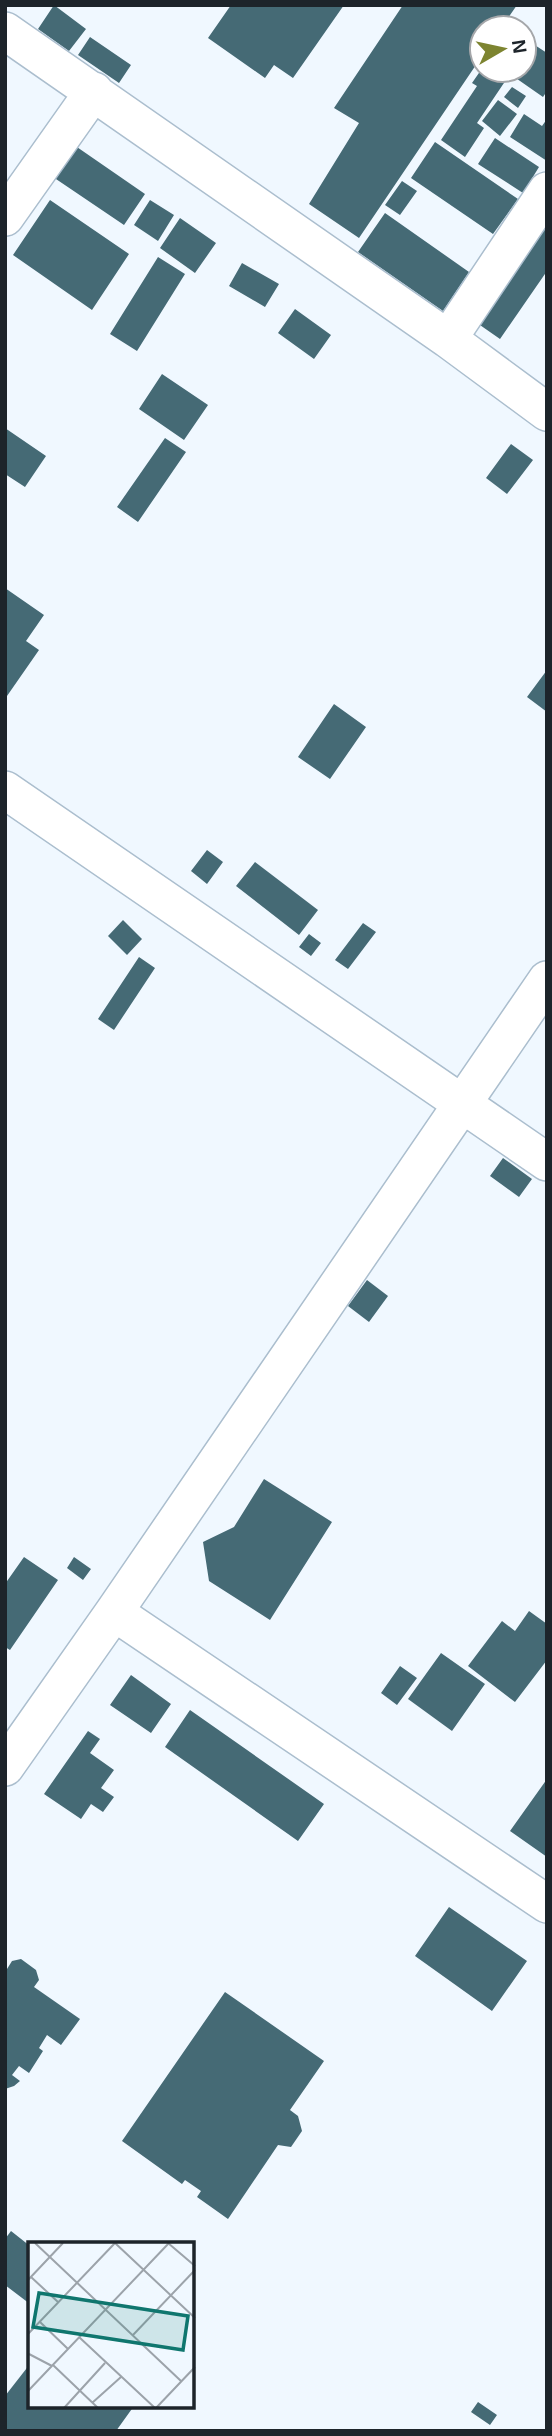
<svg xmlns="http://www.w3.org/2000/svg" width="552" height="2436" font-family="Arial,sans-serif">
	<rect width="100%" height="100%" fill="#f0f8ff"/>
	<path fill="#456a75" d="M54 5 86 29 69 51 38 29Z
		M231 5H344L293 78 274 65 265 78 208 38Z
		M403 5H517L501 28H482V56L359 238 309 204 359 123 334 108Z
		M90 37 131 65 119 83 78 55Z
		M524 38 547 53V91L543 97 510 74 477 123 484 128 465 157 441 140 477 86 472 83 481 70H524Z
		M512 87 526 96 518 108 504 97Z
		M498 100 517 114 500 136 482 121Z
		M524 114 542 126 547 119V161L510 137Z
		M495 138 539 167 523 193 478 164Z
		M435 142 518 199 493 234 411 178Z
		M74 145 145 194 124 225 53 177Z
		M402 181 417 191 400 215 385 205Z
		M50 200 129 254 92 310 13 255Z
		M150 200 174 215 158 241 134 225Z
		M385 213 469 272 443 311 358 252Z
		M180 218 216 243 195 273 160 248Z
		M534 219 547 228V271L500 339 467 316Z
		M158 257 185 274 137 351 110 334Z
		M242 263 279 284 265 307 229 286Z
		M295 309 331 335 314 359 278 333Z
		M162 374 208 405 184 440 139 409Z
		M5 428 46 456 25 487 5 474Z
		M165 438 186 452 138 522 117 507Z
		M511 444 533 460 507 494 486 478Z
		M5 588 44 615 26 641 39 650 7 696Z
		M547 670V712L527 697Z
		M334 704 366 727 330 779 298 757Z
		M207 850 223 862 207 884 191 871Z
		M255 862 318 910 299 935 236 886Z
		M123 920 142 939 127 955 108 936Z
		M363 923 376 932 348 969 335 960Z
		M309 934 321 943 311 956 299 947Z
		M139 957 155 968 114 1030 98 1019Z
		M503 1158 532 1179 519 1197 490 1176Z
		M367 1280 388 1296 369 1322 348 1306Z
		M264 1479 332 1522 270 1620 209 1581 203 1542 234 1527Z
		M24 1557 58 1580 10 1650 5 1647V1584Z
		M74 1557 91 1569 83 1580 67 1568Z
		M529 1611 547 1624V1660L515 1702 468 1666 502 1621 515 1631Z
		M441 1653 485 1684 452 1731 408 1699Z
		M400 1666 417 1678 397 1705 381 1693Z
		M131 1675 171 1704 151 1733 110 1705Z
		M190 1710 324 1804 298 1841 165 1747Z
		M88 1731 100 1739 90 1753 114 1770 101 1788 114 1797 103 1812 91 1804 81 1819 44 1794Z
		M547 1779V1857L510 1831Z
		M449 1907 527 1961 492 2011 415 1956Z
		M21 1959 36 1970 39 1980 34 1987 80 2019 61 2045 47 2035 39 2048 43 2051 29 2073 19 2066 12 2075 20 2081 14 2086 5 2089V1968L7 1969 12 1961Z
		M225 1992 324 2061 290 2110 298 2116 302 2131 291 2147 278 2145 228 2219 197 2197 201 2191 185 2180 182 2184 122 2141Z
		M11 2231 30 2246V2304L5 2285V2239Z
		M30 2364V2406H134L116 2431H5V2396Z
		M478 2402 497 2415 490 2425 471 2412Z"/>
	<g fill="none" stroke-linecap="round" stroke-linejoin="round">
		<g stroke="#abbece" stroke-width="40">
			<path id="street" d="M5 31 448 339 547 412
				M5 217 94 91
				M448 339 547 191
				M5 790 547 1162
				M114 1612 547 1904
				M5 1767 114 1612 547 980"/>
		</g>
		<use href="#street" stroke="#fff" stroke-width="37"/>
	</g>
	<g transform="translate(28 2242)">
		<rect width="166" height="166" fill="#f0f8ff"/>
		<path fill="none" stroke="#9ca3aa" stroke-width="2" d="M7 1 153 139M87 1 167 76M140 1 167 24M3 35 30 60M0 38 35 1M12 80 40 107M0 92 87 1M105 93 167 28M51 95 127 166M1 112 24 124M25 123 70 166M0 149 141 1M64 161 93 135M36 166 77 121M128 166 167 125"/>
		<path fill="#0f766e" fill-opacity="0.15" stroke="#0f766e" stroke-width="3.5" d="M11 51 160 74 155 108 5 85Z"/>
		<rect width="166" height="166" fill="none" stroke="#1d242a" stroke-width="3.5"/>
	</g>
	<rect width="552" height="2436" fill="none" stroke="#1d242a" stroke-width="14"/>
	<g transform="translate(503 49) rotate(81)"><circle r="33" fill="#ffffff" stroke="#a5a7aa" stroke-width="2"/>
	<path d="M0-5L12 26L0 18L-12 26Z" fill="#7d8430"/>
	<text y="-10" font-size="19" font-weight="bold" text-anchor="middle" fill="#1d242a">N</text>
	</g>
</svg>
